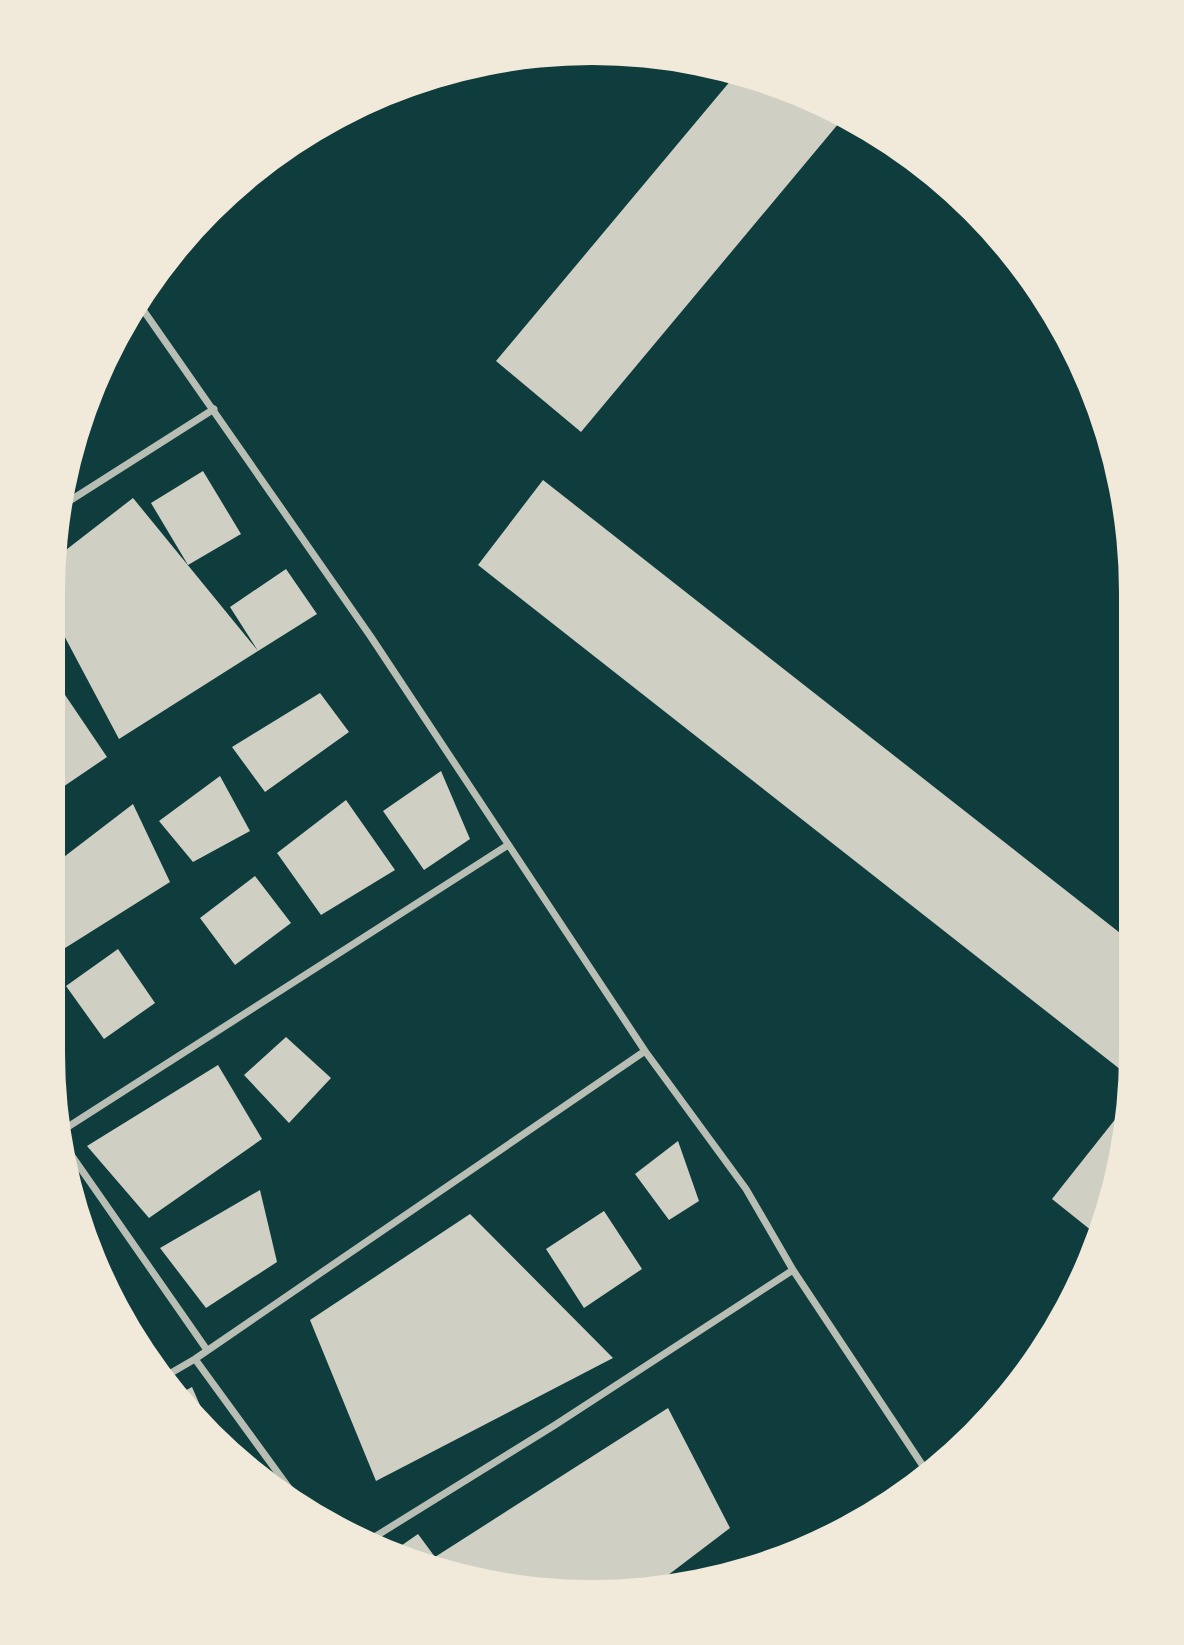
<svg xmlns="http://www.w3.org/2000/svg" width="1184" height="1645" font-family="'Exo 2',sans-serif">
	<rect width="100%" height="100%" fill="#0f3d3e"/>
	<path fill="#cfcfc3" d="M737 73 831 108 844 117 581 432 496 361Z
		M203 471 241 534 188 565 151 503Z
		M543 480 1129 940 1130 1077 478 565Z
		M133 498 258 651 119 739 60 628 62 553Z
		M286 569 317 614 258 651 230 607Z
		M59 686 107 757 57 791 58 776Z
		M320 693 349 732 265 792 232 747Z
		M441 771 470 839 424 870 383 811Z
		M220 776 250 831 193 862 159 821Z
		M346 800 395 870 321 915 277 853Z
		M133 804 170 882 54 955 56 863Z
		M255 876 291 923 235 965 200 918Z
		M118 949 155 1003 104 1039 66 986Z
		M286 1037 331 1078 289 1123 244 1075Z
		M218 1065 262 1139 149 1218 87 1146Z
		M1117 1117 1125 1123 1113 1192 1097 1235 1052 1199Z
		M678 1141 699 1201 669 1220 635 1174Z
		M260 1190 277 1262 206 1308 160 1248Z
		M604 1211 642 1269 584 1308 546 1249Z
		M470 1214 613 1358 376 1481 310 1320Z
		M192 1387 209 1426 208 1427 179 1394Z
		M668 1408 730 1528 651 1588H521L395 1550 418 1534 435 1557Z"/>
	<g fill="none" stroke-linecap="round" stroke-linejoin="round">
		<path stroke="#b8beb3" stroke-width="7" d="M139 304 371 637 645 1051 746 1189 793 1270 927 1472
			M63 505 214 409
			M63 1130 508 845
			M65 1146 207 1350
			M195 1359 297 1499
			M164 1377 195 1359 645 1051
			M368 1541 555 1425 793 1270"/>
	</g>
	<path d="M0 0H1184V1645H0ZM592 65H592A527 527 0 0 1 1119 592V1053A527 527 0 0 1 592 1580H592A527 527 0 0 1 65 1053V592A527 527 0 0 1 592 65Z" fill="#f1e9da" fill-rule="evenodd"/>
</svg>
